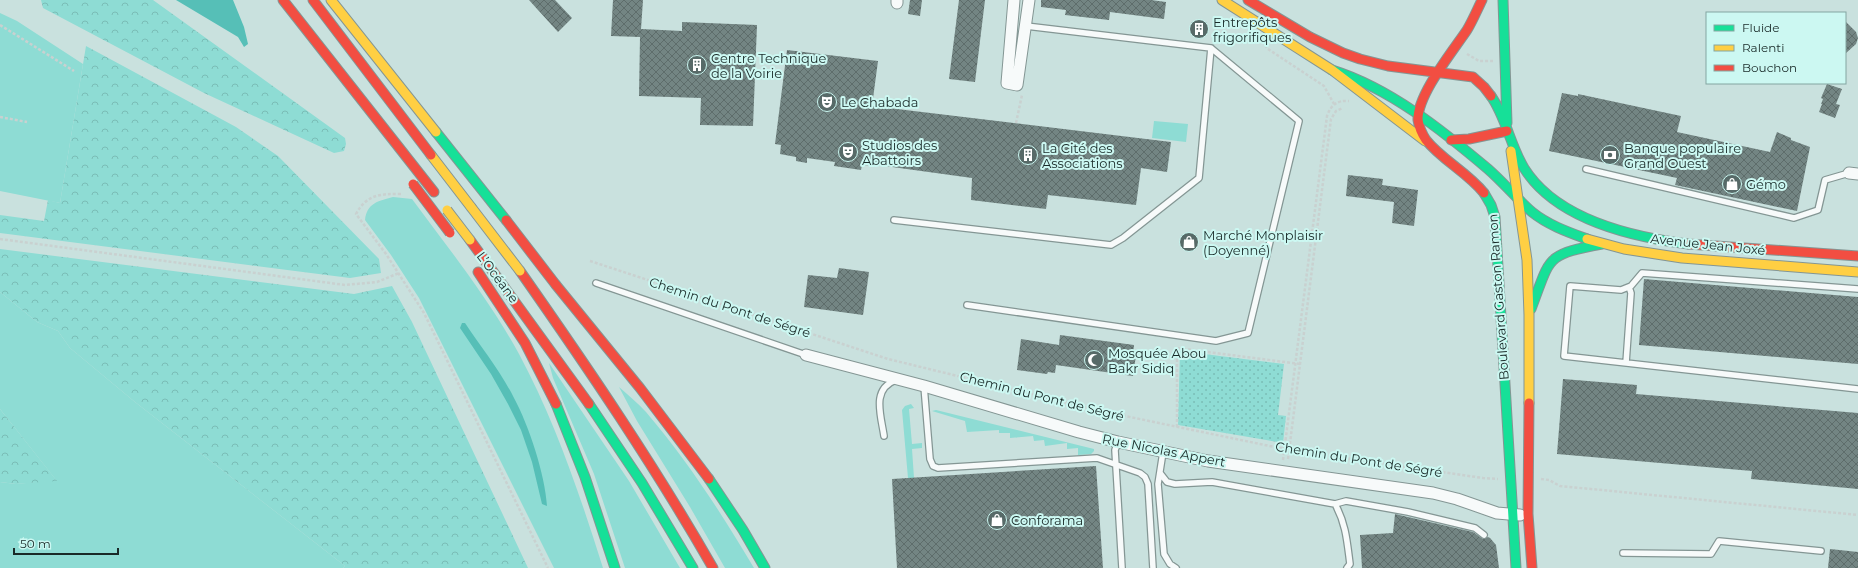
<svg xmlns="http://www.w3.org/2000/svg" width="1858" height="568" font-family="Montserrat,sans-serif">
	<defs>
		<pattern id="forest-crowns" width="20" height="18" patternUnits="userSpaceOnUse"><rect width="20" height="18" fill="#8edcd4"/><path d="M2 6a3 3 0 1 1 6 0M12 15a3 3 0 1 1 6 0" fill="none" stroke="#7abdb6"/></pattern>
		<pattern id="park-dots" width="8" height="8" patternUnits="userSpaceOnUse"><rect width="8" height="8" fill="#8edcd4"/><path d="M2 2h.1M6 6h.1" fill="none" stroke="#7abdb6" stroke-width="1.8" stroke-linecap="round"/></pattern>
		<pattern id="building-cross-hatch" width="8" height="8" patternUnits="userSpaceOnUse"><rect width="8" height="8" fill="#738583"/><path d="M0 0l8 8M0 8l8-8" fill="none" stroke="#5e6d6b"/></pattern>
	</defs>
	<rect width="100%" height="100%" fill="#c9e1de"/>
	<path fill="#8edcd4" d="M0 13 17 21 83 64 60 203 0 191Z
		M1154 121 1188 124 1186 142 1152 138Z
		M393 197 412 199C449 249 489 299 519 354 555 421 580 495 603 568H554L419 298 391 255 365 220C367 203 378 201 393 197Z
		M0 292 37 322 58 331 70 348 135 402 345 566 343 568H0V482L16 484 56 480 0 409Z
		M549 363 629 481 680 568H625L594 474 553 378Z
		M619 387C628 395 638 403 646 412 687 460 722 514 754 568H725L690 507 637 421Z
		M911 404 914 408 909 409 912 444 922 443V448L912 449 914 478H908L902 410 905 406Z
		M936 410 1094 449V451L1091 454 1078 455V448L1067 449V443L1045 446 1044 440 1034 441 1033 436 1010 438V433H999V430L967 432 965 421 932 411Z"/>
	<path fill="url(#forest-crowns)" d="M41 0H153L345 138 346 144 344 151 334 153 204 93 43 8Z
		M86 46 236 127 278 156 379 259 381 273 350 278 0 233V215L44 221 48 200 60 203Z
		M0 249 354 294 392 286 412 322 528 568H343L345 566 135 402 70 348 58 331 37 322 0 292Z
		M0 409 57 481 16 484 0 482Z"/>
	<path fill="url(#park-dots)" d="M1180 351 1284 364 1278 415 1286 416 1283 443 1178 425Z"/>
	<path fill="#56bfb7" d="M176 0H233L244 27 248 44 244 47 238 37Z
		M462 323H465C481 347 501 372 514 398 529 426 545 474 547 506L542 504 532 462 521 430 508 404 491 374 460 328Z"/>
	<path fill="url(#building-cross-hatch)" d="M529 0H555L572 18 558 32Z
		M613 0H643L641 29 682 31V22L757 25 753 126 700 125 701 98 639 96 640 37 611 36Z
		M910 0H922L920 16 908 14Z
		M959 0H985L975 82 949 79Z
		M1041 0H1151L1166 2 1164 19 1110 12 1109 20 1065 15 1066 10 1041 7Z
		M1845 21 1856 32 1858 38 1856 44 1845 54Z
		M787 50 878 61 872 106 1171 142 1167 172 1141 168 1136 205 1048 195 1046 209 971 200 972 178 885 166 862 165 861 170 834 166 835 162 807 158V163L796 161V157L780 154 781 145 775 144Z
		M1827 84 1842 89 1836 104 1840 105 1835 118 1819 112 1822 104H1821L1823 99 1821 98Z
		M1562 93 1578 96V94L1681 116 1677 132 1770 152 1777 132 1791 138V140L1810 147 1797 211 1675 185 1677 178 1549 151Z
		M1348 175 1383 179 1382 185 1418 190 1414 226 1392 223 1394 202 1346 196Z
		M839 268 869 272 863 315 804 307 808 275 837 278Z
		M1644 279 1858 297V364L1639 345Z
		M1060 335 1134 345 1133 355H1136L1133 376 1056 365 1055 373 1048 372 1047 374 1017 370 1021 339 1059 345Z
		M1563 379 1637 385 1636 394 1858 413V489L1751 479 1752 471 1557 454Z
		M1096 466 1103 568H897L892 479Z
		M1395 514 1473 532 1483 539 1488 537 1490 538 1496 545 1499 568H1362L1360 535 1393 533Z
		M1830 549 1858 552V568H1828Z"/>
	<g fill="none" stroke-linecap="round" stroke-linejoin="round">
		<g stroke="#849694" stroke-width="8">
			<path id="lane" d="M1586 169 1794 218 1818 210 1825 180 1849 173
				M894 220 1111 245 1123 238 1199 178 1211 48
				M596 283 806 355
				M1858 289 1642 273 1631 286 1621 290 1570 286 1564 356 1858 389
				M967 305 1216 341 1248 333 1299 121 1211 48 1026 26
				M1626 363 1631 293 1629 287
				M924 386 930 459 933 466 938 468 1097 458 1140 473 1145 477 1148 484 1153 568
				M884 436C881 415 871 389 896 380
				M1118 442 1115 450 1122 568
				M1163 452 1158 484 1164 554 1170 564 1176 568
				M1160 473 1167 482 1175 484 1212 482 1335 504C1346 524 1347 541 1350 564L1347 568
				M1335 504 1346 501 1408 512 1475 528 1484 535
				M1623 553 1711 554 1719 541 1821 551"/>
		</g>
		<g stroke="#849694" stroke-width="13">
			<path id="street" d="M1014 0 1007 83 1017 85 1029 0
				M897 3V0
				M1849 173 1858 174
				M806 355 924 386 1079 432 1118 442 1208 461 1433 493 1457 499 1497 513 1520 515"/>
		</g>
		<g stroke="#849694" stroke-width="11">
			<path id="fast" d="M1503 0 1507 123
				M1332 70C1390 88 1443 131 1488 169 1504 183 1517 199 1532 212 1548 225 1568 232 1587 239
				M1491 96C1506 117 1510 145 1524 168 1556 219 1632 237 1688 244
				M436 132 506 220
				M1484 193 1491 205 1495 217 1516 568
				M1531 309C1551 257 1544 255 1602 244
				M556 404 585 477 615 568
				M589 404 642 483 693 568
				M709 479 743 530 765 568"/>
		</g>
		<g stroke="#849694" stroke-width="11">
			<path id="slow" d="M331 0 436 132
				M1222 0 1332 70 1425 141
				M1511 151 1527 260 1529 315V403
				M431 155 471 207
				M1587 239 1624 249 1682 258 1858 272"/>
		</g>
		<g stroke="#849694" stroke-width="11">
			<path id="jam" d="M283 0 434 192
				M313 0 431 155
				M1248 0 1310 37 1343 53 1360 59 1388 66 1473 77 1484 87 1491 96
				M1482 0C1477 10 1473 20 1467 30 1453 51 1417 95 1418 120 1419 127 1422 134 1426 140 1442 160 1467 172 1484 193
				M1451 140 1469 139 1507 131
				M470 240 589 404
				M1688 244 1858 256
				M520 271C588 368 654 465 713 568
				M478 272 525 343 556 404
				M556 285 640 388 709 479
				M1529 403 1528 514 1532 568"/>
		</g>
		<path stroke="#c9d1d0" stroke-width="2.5" stroke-dasharray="3 2" stroke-linecap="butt" d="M0 25 74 71
			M1265 45 1268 49 1324 86 1334 104
			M1467 54 1479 61H1493
			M0 117 27 122
			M1016 123 1022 95
			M401 194C380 194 367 194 356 214L386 254 424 313 548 568
			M0 239 345 285 377 282 399 273
			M590 261 888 359 1101 411 1289 450 1483 478 1498 479
			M1177 427V348L1300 364
			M1288 459 1331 119 1336 111 1343 108
			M1283 460 1327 116C1331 105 1337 100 1349 101
			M1541 479 1549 480 1560 486 1858 515"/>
		<use href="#lane" stroke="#f7fafa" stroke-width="5.5"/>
		<use href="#street" stroke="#f7fafa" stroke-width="11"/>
		<use href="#fast" stroke="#16e098" stroke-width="9"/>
		<use href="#slow" stroke="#ffcf43" stroke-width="9"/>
		<use href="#jam" stroke="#f24e42" stroke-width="9"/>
		<g stroke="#849694" stroke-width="11" stroke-linecap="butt">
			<path id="slow-bridge" d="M471 207 520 271
				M447 210 470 240"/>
		</g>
		<g stroke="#849694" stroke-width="11" stroke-linecap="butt">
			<path id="jam-bridge" d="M413 184 450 233
				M506 220 556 285"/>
		</g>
		<use href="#slow-bridge" stroke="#ffcf43" stroke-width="9"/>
		<use href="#jam-bridge" stroke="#f24e42" stroke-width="9"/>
	</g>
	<defs>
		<g id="building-disc" transform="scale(1)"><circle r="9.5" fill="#576a68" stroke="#ccf8f2"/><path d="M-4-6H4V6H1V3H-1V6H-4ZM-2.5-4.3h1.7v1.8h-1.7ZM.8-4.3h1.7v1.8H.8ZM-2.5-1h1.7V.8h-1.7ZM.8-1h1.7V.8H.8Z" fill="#fff"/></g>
		<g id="theatre-disc" transform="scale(1)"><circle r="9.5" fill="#576a68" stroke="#ccf8f2"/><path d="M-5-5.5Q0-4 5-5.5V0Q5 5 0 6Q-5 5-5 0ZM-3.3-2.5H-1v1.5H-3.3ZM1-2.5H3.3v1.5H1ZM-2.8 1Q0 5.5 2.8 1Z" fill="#fff"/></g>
		<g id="bank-disc" transform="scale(1)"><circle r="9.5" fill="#576a68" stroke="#ccf8f2"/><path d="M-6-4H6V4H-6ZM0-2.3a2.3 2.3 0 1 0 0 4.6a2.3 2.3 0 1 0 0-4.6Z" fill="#fff"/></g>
		<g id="shop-disc" transform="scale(1)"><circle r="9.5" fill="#576a68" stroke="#ccf8f2"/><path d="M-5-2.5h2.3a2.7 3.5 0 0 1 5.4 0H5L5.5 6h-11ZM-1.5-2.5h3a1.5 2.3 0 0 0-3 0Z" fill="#fff"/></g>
		<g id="mosque-disc" transform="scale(1)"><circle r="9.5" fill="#576a68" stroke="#ccf8f2"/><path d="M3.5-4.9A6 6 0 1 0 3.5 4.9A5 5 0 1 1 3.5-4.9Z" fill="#fff"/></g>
	</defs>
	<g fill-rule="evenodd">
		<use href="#building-disc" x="1199" y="29"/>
		<use href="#building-disc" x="697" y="65"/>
		<use href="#theatre-disc" x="827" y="102"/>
		<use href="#theatre-disc" x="848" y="152"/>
		<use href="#building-disc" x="1028" y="155"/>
		<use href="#bank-disc" x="1610" y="155"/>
		<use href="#shop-disc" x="1732" y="184"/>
		<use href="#shop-disc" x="1189" y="242"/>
		<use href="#mosque-disc" x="1094" y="360"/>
		<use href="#shop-disc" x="997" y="520"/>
	</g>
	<g text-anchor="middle" stroke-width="4" stroke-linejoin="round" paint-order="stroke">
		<g font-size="13" fill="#192a28" stroke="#ccf8f2" text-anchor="start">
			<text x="1213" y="27">Entrepôts<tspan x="1213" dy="15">frigorifiques</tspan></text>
			<text x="711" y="63">Centre Technique<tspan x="711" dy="15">de la Voirie</tspan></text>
			<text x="841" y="107">Le Chabada</text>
			<text x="862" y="150">Studios des<tspan x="862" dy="15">Abattoirs</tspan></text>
			<text x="1042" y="153">La Cité des<tspan x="1042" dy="15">Associations</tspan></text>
			<text x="1624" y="153">Banque populaire<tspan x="1624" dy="15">Grand Ouest</tspan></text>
			<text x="1746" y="189">Gémo</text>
			<text x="1203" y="240">Marché Monplaisir<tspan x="1203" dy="15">(Doyenné)</tspan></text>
			<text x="1108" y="358">Mosquée Abou<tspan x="1108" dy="15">Bakr Sidiq</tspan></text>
			<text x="1011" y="525">Conforama</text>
		</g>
		<g font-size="13" fill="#192a28" stroke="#ccf8f2">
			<text transform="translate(1708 244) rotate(6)" y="5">Avenue Jean Joxé</text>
			<text transform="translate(498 277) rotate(53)" y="5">L’Océane</text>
			<text transform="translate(1498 297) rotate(-94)" y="5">Boulevard Gaston Ramon</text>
			<text transform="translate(730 307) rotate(18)" y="5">Chemin du Pont de Ségré</text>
			<text transform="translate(1042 396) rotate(14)" y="5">Chemin du Pont de Ségré</text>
			<text transform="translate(1164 450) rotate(11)" y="5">Rue Nicolas Appert</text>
			<text transform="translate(1359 459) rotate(9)" y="5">Chemin du Pont de Ségré</text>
		</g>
	</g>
	<rect x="1706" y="12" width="140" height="72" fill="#ccf8f2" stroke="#84a6a1"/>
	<rect x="1714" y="25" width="20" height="6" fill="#16e098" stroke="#84a6a1"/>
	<text x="1742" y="32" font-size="12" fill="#192a28">Fluide</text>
	<rect x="1714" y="45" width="20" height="6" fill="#ffcf43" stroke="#84a6a1"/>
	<text x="1742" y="52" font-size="12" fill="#192a28">Ralenti</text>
	<rect x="1714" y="65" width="20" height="6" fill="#f24e42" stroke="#84a6a1"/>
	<text x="1742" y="72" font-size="12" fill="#192a28">Bouchon</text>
	<path d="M14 548v6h104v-6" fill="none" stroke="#192a28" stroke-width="2"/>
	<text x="20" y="548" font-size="12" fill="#192a28" stroke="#ccf8f2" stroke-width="3" paint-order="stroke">50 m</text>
</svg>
